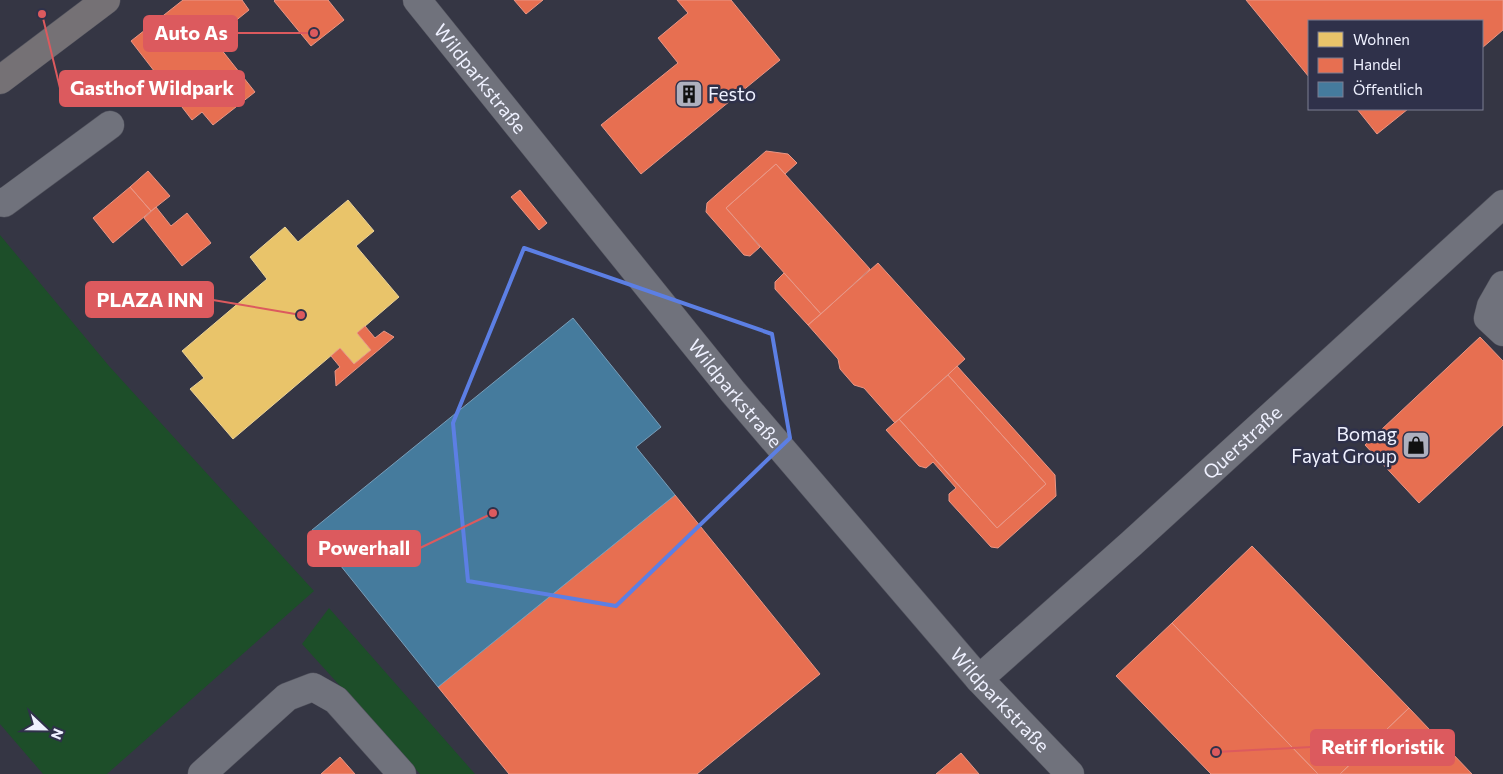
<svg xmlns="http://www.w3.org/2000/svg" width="1503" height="774" font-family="Commissioner,sans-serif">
	<rect width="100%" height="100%" fill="#353644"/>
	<path fill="#1d4e29" d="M0 235 109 366 314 591 107 774H43L0 724Z
		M329 608 475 774H420L302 644Z"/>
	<path fill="#e9c46a" stroke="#ebd297" d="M348 200 374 231 356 246 399 297 357 333 371 350 354 364 340 348 233 439 190 389 204 378 182 351 267 279 250 257 285 227 298 242Z"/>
	<path fill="#e76f51" stroke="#e99685" d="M183 0H242L249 10 213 39 255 92 213 125 202 112 192 120 131 41Z
		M275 0H328L344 20 311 46 274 1Z
		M514 0H543L526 14Z
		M677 0H731L780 60 641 174 601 125 678 63 658 38 688 13Z
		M1246 0H1503V30L1482 48V21H1309V77Z
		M1357 109H1408L1377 134Z
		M766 151 788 154 797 163 785 174 776 164 726 208 760 247 750 256 744 255 706 212 707 203Z
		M776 164 870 269 821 314 726 208Z
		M148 171 170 196 151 211 130 187Z
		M130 187 151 211 113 243 93 218Z
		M520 190 547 223 539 230 511 197Z
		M156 207 171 226 187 213 211 243 182 266 144 218Z
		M878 263 965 359 895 423 864 388 854 385 840 369 838 359 808 325Z
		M784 273 821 314 808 325 775 289V282Z
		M365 326 375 338 384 331 394 337 336 386 335 371 340 367 331 356 340 348 354 364 371 350 357 333Z
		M1480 337 1503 361V425L1419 503 1365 445Z
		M957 366 1055 475 1056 496 998 548 991 547 949 501V494L956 488 933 462 926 468 919 466 886 430 899 419 997 528 1046 484 948 375Z
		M948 375 1046 484 997 528 899 419Z
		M675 495 820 674 697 774H509L438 687Z
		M1252 546 1409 708 1340 774H1318L1172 623Z
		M1172 623 1318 774H1211L1116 676Z
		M1409 708 1472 774H1340Z
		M961 753 979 774H936Z
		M340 757 355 774H321Z"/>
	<path fill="#457b9d" stroke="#789eba" d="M573 318 661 427 636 447 675 495 438 687 312 530Z"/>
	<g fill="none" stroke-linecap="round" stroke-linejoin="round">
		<g stroke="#51525d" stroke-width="29">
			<g id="minor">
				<path id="s1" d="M417 0 733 392 979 679 1070 774"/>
				<path d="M0 202 4 203 110 125"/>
				<path d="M1503 285 1491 306 1488 318 1503 332"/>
				<path id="s2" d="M979 679 1132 543 1503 204"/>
				<path d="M202 774 287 697 313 687 336 700 402 774"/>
			</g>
		</g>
		<g stroke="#51525d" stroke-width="29">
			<path id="major" d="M0 80 106 0"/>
		</g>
		<use href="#minor" stroke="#70727c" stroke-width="28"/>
		<use href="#major" stroke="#757175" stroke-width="28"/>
	</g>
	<path fill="none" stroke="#5c7fe4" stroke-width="4" stroke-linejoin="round" d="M524 248 772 334 790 438 616 606 468 581 453 423Z"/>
	<defs>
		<g id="building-square" transform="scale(1.4375)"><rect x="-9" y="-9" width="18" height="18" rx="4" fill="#aeb0be" stroke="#2f314a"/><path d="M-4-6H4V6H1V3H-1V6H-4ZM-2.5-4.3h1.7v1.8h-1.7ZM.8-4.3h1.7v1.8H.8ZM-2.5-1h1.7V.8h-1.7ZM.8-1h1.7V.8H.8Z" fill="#111"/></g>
		<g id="shop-square" transform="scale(1.4375)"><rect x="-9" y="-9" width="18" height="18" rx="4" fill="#aeb0be" stroke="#2f314a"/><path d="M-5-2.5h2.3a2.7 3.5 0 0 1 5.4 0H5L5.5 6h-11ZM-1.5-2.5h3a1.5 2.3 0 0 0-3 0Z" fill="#111"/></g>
	</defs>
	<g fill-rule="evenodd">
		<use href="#building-square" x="689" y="94"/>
		<use href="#shop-square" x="1416" y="445"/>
	</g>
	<g text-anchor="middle" stroke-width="5" stroke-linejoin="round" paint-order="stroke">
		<g font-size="19" fill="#eff1ff" stroke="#2f314a">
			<text dy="7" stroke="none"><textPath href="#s1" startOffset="101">Wildparkstraße</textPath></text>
			<text dy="7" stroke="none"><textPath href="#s1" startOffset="506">Wildparkstraße</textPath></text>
			<text dy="7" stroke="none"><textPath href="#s2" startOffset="354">Querstraße</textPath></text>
			<text dy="7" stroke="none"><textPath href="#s1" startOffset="911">Wildparkstraße</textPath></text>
		</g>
		<g font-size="19" fill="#eff1ff" stroke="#2f314a" text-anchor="start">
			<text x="708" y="101">Festo</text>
			<text x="1397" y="441" text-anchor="end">Bomag<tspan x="1397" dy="22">Fayat Group</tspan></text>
		</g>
	</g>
	<path fill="none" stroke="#dc5a5e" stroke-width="2" d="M314 33L237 33M42 14L60 88M301 315L213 300M493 513L420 548M1216 752L1311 747"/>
	<g fill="#dc5a5e" stroke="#2f314a" stroke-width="2">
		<circle cx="314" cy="33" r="5"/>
		<circle cx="42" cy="14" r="5"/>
		<circle cx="301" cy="315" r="5"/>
		<circle cx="493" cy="513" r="5"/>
		<circle cx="1216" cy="752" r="5"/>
	</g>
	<g fill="#dc5a5e" stroke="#dc5a5e" stroke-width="2">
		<rect x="144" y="16" width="93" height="35" rx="5"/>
		<rect x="60" y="71" width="184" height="35" rx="5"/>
		<rect x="86" y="282" width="127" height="35" rx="5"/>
		<rect x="308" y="531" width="112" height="35" rx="5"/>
		<rect x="1311" y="730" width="143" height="35" rx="5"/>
	</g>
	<g font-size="20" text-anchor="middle" font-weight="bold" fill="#fff">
		<text x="191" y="40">Auto As</text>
		<text x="152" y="95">Gasthof Wildpark</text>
		<text x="150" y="307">PLAZA INN</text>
		<text x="364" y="555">Powerhall</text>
		<text x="1383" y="754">Retif floristik</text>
	</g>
	<rect x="1308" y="20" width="175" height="90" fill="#2f314a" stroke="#7c7e92"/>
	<rect x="1318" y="32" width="25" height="15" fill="#e9c46a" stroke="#7c7e92"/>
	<text x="1353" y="45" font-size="15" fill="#eff1ff">Wohnen</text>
	<rect x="1318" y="58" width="25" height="15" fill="#e76f51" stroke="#7c7e92"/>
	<text x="1353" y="70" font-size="15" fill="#eff1ff">Handel</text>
	<rect x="1318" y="82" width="25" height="15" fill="#457b9d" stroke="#7c7e92"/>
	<text x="1353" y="95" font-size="15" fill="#eff1ff">Öffentlich</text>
	<g transform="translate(45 729) rotate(112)" stroke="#2f314a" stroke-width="4" paint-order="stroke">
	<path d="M0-4L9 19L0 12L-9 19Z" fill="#eff1ff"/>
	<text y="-8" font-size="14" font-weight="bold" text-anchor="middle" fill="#eff1ff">N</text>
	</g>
</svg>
